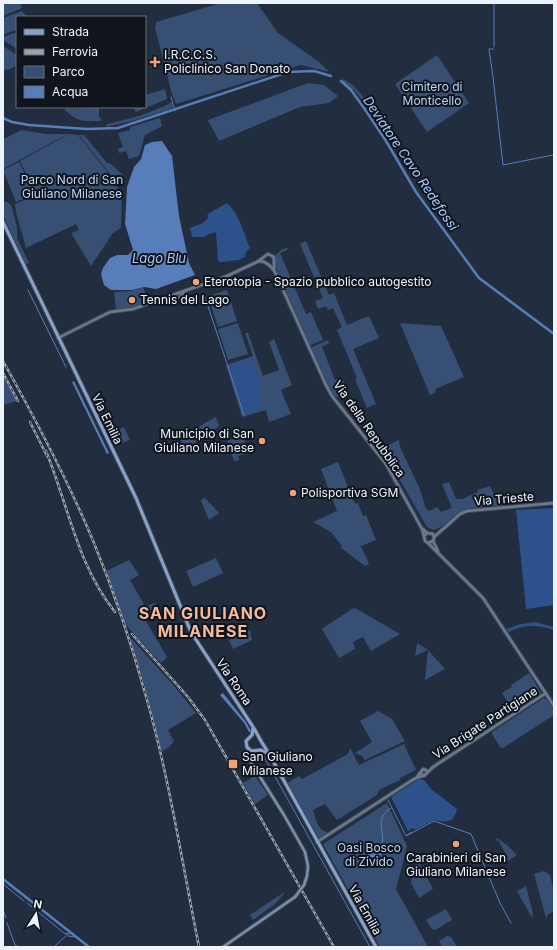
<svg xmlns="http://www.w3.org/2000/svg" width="557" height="950" font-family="Inter,sans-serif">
	<rect width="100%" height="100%" fill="#222d3f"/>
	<path fill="#384f74" d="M3 3H20L22 8 3 16Z
		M221 3H257L278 33 319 62 329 72 301 65 176 104 172 94 155 28 156 24V22Z
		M22 11 27 17H17V31L15 30 3 35V18Z
		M14 33 17 34V49L3 40V37Z
		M3 46 17 55V65L8 70 7 69 3 71 4 52H3Z
		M437 55 469 103 427 132 395 84Z
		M342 79C360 84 382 124 391 140L389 141 357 93 342 81Z
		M308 83 324 85 338 96 329 103 300 107 219 141 208 120Z
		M165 89 167 99 136 112 133 107H145V95Z
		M172 102 173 107 170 109 132 121 106 127V125L108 124 136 117 138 115 139 116 165 106Z
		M99 108V118H101V121C84 121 78 123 65 110V109Z
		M160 118 162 126 145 135 139 156 129 159 126 151 119 153 118 149 123 147 118 133 130 130V127Z
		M22 130 46 134H68L3 169V139Z
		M69 134 78 135 113 179 122 197 121 228 113 233 91 266 71 233 79 230 76 224 26 248 16 212 15 204 36 195 20 161Z
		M79 135H84L107 163H110L124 176 118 184Z
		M19 162 35 194 16 202 3 170Z
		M3 201 8 202 12 207 17 228V238L29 263 25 264 3 215Z
		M306 241 329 295 334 293 347 325 369 316 379 338 353 349 376 404 367 408 355 379 357 378 337 330 342 327 333 308 328 310 326 306 318 309 315 301 323 298 300 244Z
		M286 248 289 249 280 253 306 314 311 312 323 340 311 345 309 343 276 268V255L281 250Z
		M143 287 149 302 139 306 116 310 114 292 131 291Z
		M227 290 237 321 218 327 208 296Z
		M238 323 248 354 228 360 218 329Z
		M400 323 441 326 464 377 435 389 436 392 430 395Z
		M245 333H248L263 376 279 370 269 342 274 339 292 385 281 390 291 414 269 422 266 410 242 417 226 365 253 356Z
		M328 340 329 343 322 347 335 380 342 378 349 394C343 396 339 399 333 395L311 349 312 347Z
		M3 376 17 401 3 405Z
		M216 417 219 426 199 441 192 433 203 424Z
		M124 427 130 440 122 443 116 431Z
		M187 430 198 444 187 452 179 437Z
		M243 435 248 453 238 456 239 460 234 461 227 441Z
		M399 440 400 447 419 487 426 509 429 511 437 507 441 512 452 508 442 484 449 482 456 499H462L478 492 477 490 490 486 494 495 502 493 505 500 504 506C492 507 471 506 460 512 451 518 444 527 434 530L427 527 389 461 380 449Z
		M338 462 353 500 356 504 358 503 363 516 366 515 376 540 361 546 369 564 365 566 341 548 342 546 331 532 313 522 337 511 321 469Z
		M204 497 219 513 209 520 201 501Z
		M216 558 223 573 193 587 186 571Z
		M129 560 139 575 130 580 145 606 155 603 160 611 144 618 167 657 161 663 125 624 106 571Z
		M355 608 400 634 371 651 363 637 353 642 355 649 339 658 322 629 352 609Z
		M250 630 252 640 233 649 229 640Z
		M129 636 175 687 196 713 168 730 174 741 169 747 161 752 145 687Z
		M417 643 428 650 445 669 425 680 428 650 415 656Z
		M529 673 541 693 514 712 502 693 512 687 511 685Z
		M544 698C549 700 554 709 554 715L503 748 500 747 492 734V732Z
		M378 711 392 719 405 741 365 760 362 756 355 753 372 742 360 721Z
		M404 744 416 770 400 778V780L379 790 377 795 337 820 325 804 313 810C316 820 317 829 328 833L321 839 318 837 286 784 299 776 302 779 348 754 350 748 359 765Z
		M255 776 268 795 255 804 243 783Z
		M387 803 407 846 396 889 428 947H380L323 844Z
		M497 838 507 845 517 855 508 861 507 859 508 858 498 840 497 841 496 840Z
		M418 861 433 889 419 898 411 883 416 862Z
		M544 871 550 875 554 891V911L547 915V917L546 918 534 874Z
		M526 886 533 913 532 918 517 891Z
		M283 893 284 894 275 904 253 920 250 915Z
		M446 909 452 920 435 930 432 929 426 920Z
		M447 936 451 937 457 947H442L439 941Z"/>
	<path fill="#2d518a" d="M227 203C239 213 244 234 250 248L246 252 245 257 239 260 221 262 218 261 216 232 207 235 204 237H192L190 228 203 223 208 218V215H206Z
		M252 358 258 374 260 409 245 414 229 365Z
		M554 508V605L526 609 516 510Z
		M535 622 554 627V630C537 625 524 624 509 632L506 629 521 624Z
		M419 779 424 780 431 789 457 809C454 823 446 823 434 820L415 830 413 828 408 831 391 797Z"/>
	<path fill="#577dba" d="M162 141 172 156 179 216 189 263 195 275 156 289 144 287 132 290H111L104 285 101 274 103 268 110 258 117 255H128L133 250 125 224 127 187 134 167 141 159 145 145 152 142Z
		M74 381 109 453 107 454 72 382Z
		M223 693 246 722 251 731 249 732 244 723 220 695Z
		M379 848 382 850 381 854 375 864H372L368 858V852L371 850Z"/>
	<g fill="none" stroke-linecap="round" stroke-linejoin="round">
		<path stroke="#577dba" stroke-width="1" d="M494 3V47
			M493 49H489L493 77 503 165 553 155
			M171 97 175 111
			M28 290 66 367
			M204 294 244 415
			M262 753 370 947
			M388 800 406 836 434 821 471 834 500 903 511 923
			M407 835 412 832
			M380 849C389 835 371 820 391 808
			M3 884 24 901
			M27 903 64 933 69 934
			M3 910 6 918
			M7 923 15 945 19 947
			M68 936 76 937
			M33 947H53
			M54 947 70 932"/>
		<path stroke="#577dba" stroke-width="2.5" d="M341 81 351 90 364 108 386 141 416 192 479 278 554 334
			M3 118 12 122 29 125 87 129 118 128 288 72 314 71 331 76
			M3 879 89 947"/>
		<g stroke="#414b59" stroke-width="4.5">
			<path id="tertiary" d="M258 261C266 260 271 266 275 272L326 385 332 396 386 464 422 529 424 536
				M171 297 179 298 185 291
				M58 338 110 312 133 309 227 276 257 262 268 254 274 257V270
				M423 529 427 533 433 534 434 538 433 541
				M427 533 424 536 425 541 428 543 433 541
				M434 537 460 514 467 511 554 503
				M433 541 438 551
				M428 543 483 598 554 706
				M427 773 433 767 546 693
				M417 777 423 769 426 770 427 773 424 776 422 775 421 772
				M317 842 414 779 422 776"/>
		</g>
		<g stroke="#414b59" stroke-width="4.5">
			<path id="secondary" d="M248 749 250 761 284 815 305 852 308 866 307 876 304 885
				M251 761V755L255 752
				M223 947 295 897"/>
		</g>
		<g stroke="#414b59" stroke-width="5">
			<path id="primary" d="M3 222 136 498 191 632 255 730C259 738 263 745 268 752L376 947
				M253 728 252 735 246 741 247 747 251 751 261 750 267 753"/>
		</g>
		<use href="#tertiary" stroke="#6b798e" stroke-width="2.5"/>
		<use href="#secondary" stroke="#7a8ead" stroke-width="2.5"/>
		<use href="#primary" stroke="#88a2cb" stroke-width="3"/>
		<g stroke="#99a1ae" stroke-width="2.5">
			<path id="rail" d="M3 361C36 420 68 480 94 543 114 592 131 642 145 693 169 776 182 862 199 947
				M3 373 18 401
				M30 422 47 456
				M46 451C68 505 78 567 115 612
				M132 634 188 697 205 720 334 947"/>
		</g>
		<use href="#rail" stroke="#10151d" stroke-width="1" stroke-dasharray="3" stroke-linecap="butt"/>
		<g stroke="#414b59" stroke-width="4.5" stroke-linecap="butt">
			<path id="secondary-bridge" d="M295 897 304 885"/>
		</g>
		<use href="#secondary-bridge" stroke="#7a8ead" stroke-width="2.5"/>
	</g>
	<g fill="#f0a378" stroke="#10151d" stroke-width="1.5">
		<path d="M153 56h4v4h4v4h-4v4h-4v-4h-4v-4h4z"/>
		<circle cx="196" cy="282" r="4"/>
		<circle cx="132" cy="300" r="4"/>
		<circle cx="262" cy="441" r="4"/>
		<circle cx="293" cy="493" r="4"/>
		<rect x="228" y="759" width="10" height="10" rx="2"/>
		<circle cx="456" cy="844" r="4"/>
	</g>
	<g text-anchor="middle" stroke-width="4" stroke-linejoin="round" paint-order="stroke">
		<g font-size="12" fill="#eef4fe" stroke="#10151d" text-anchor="start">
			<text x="164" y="59">I.R.C.C.S.<tspan x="164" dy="14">Policlinico San Donato</tspan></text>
			<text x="204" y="286">Eterotopia - Spazio pubblico autogestito</text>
			<text x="140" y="304">Tennis del Lago</text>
			<text x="254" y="438" text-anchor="end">Municipio di San<tspan x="254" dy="14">Giuliano Milanese</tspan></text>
			<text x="301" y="497">Polisportiva SGM</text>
			<text x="242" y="761">San Giuliano<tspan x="242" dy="14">Milanese</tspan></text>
			<text x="456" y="862" text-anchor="middle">Carabinieri di San<tspan x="456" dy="14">Giuliano Milanese</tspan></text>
		</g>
		<g font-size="12" fill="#bed4f6" stroke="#10151d">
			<text x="432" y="91">Cimitero di<tspan x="432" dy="14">Monticello</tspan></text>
			<text x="72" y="184">Parco Nord di San<tspan x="72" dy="14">Giuliano Milanese</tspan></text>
			<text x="369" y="852">Oasi Bosco<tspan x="369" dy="14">di Zivido</tspan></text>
		</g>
		<g font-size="12" fill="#eef4fe" stroke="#10151d">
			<text transform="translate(107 419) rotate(64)" y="4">Via Emilia</text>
			<text transform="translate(369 429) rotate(55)" y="4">Via della Repubblica</text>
			<text transform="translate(504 499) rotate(-5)" y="4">Via Trieste</text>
			<text transform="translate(234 682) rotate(56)" y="4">Via Roma</text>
			<text transform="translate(485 723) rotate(-33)" y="4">Via Brigate Partigiane</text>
			<text transform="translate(365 910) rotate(61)" y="4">Via Emilia</text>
		</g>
		<g font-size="13" font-style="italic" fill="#a9c9fc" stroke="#10151d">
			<text transform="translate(411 163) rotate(56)" y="5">Deviatore Cavo Redefossi</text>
			<text x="159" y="263">Lago Blu</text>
		</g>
		<g font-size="16" font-weight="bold" letter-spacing="1" fill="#f5bb9c" stroke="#10151d">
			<text x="203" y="619">SAN GIULIANO<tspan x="203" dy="18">MILANESE</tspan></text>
		</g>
	</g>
	<rect width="557" height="950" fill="none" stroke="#eef4fe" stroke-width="8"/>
	<rect x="16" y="16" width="130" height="92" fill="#10151d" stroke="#696e77"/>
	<rect x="24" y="29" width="20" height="6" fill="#88a2cb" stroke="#696e77"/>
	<text x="52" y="36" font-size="12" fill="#eef4fe">Strada</text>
	<rect x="24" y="49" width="20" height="6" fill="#99a1ae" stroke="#696e77"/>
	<text x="52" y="56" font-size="12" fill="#eef4fe">Ferrovia</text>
	<rect x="24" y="66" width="20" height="12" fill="#384f74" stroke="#696e77"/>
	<text x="52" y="76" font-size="12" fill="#eef4fe">Parco</text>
	<rect x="24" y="86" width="20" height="12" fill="#577dba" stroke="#696e77"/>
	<text x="52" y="96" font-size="12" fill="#eef4fe">Acqua</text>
	<g transform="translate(36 914) rotate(11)" stroke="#10151d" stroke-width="3" paint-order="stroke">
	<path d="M0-3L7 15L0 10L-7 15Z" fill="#eef4fe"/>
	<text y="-6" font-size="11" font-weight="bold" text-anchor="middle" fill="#eef4fe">N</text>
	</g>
</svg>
